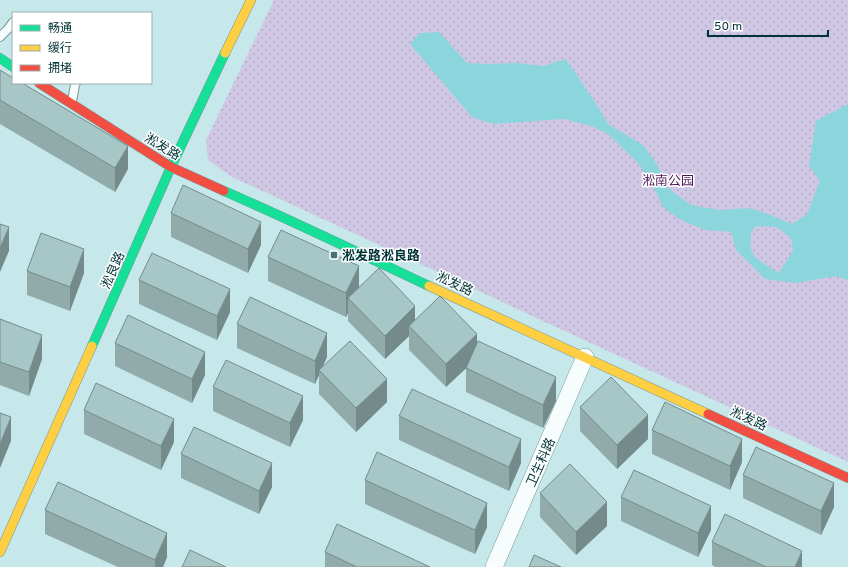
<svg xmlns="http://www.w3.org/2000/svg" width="848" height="567" font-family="Overpass,'Noto Sans SC',sans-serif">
	<defs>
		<pattern id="park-dots" width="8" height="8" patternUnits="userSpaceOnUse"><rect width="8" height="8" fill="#d0c7e4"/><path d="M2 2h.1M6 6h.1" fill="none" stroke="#b1abc4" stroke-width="1.8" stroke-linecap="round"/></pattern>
	</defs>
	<rect width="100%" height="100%" fill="#c7e8eb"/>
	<path fill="url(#park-dots)" d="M274 0H848V462L230 176 208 160 206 140Z"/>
	<path fill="#8bd6dc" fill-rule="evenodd" d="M439 32 467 63 490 64 518 63 543 66 566 59 600 110 608 124 644 146 658 166 669 189 691 205 720 210 748 208 760 211 792 224 807 214 820 181 809 166 816 121 848 104V280L836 276 796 283 765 279 736 250 731 232 705 230 679 219 663 207 650 180 637 162 608 134 591 126 564 119 493 124 472 117 410 44 420 33ZM756 226 776 227 791 238 793 251 779 273C772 269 758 261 753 254 749 248 751 238 751 232Z"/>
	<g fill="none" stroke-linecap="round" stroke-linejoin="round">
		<g stroke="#759799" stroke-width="10">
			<path id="lane" d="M0 37 8 29 13 22
				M72 101 75 85 76 83"/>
		</g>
		<g stroke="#759799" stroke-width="18">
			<path id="street" d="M494 567 585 357"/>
		</g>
		<g stroke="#759799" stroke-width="10">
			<path id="fast" d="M0 58 13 67
				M224 191C293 221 361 254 429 286
				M92 346 171 167 225 53"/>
		</g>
		<g stroke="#759799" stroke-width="10">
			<path id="slow" d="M225 53 251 0
				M429 286 708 414
				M0 552 92 346"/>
		</g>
		<g stroke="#759799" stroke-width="10">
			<path id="jam" d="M39 83 171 167 224 191
				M708 414 848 478"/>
		</g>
		<use href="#lane" stroke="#f7fcfc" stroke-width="8"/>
		<use href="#street" stroke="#f7fcfc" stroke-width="17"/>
		<use href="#fast" stroke="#16e098" stroke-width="9"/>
		<use href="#slow" stroke="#ffcf43" stroke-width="9"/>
		<use href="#jam" stroke="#f24e42" stroke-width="9"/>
	</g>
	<path fill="#90abaa" d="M0 70 128 169 115 192 0 124Z
		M171 213 261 245 248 273 171 237Z
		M268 257 359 287 415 320 477 345 556 401 543 428 466 392V368L446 387 409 350V336L385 359 348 321V313L346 317 268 281Z
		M27 271 84 273 70 311 27 295Z
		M139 280 230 312 217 340 139 304Z
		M0 319 42 359 29 396 0 385Z
		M237 324 327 357 323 366 387 402 356 432 319 394V375L315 384 237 348Z
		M115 343 205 375 192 403 115 366Z
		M213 387 303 420 290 447 213 411Z
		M580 407 648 439 617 469 580 431Z
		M84 410 174 442 161 470 84 434Z
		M399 416 521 463 509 491 399 440Z
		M652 430 742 462 730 490 652 454Z
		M181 454 272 487 259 514 181 478Z
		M743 475 834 507 821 535 743 498Z
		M365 480 487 527 475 554 365 504Z
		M540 493 607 526 576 555 540 517Z
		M621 497 711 530 698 557 621 521Z
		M45 510 167 557 163 567H118L45 534Z
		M712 542 802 567H715L712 565Z
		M325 552 430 567H325Z"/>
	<path fill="#758b8b" d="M128 146V169L115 192V168Z
		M261 222V245L248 273V249Z
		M9 227V251L0 272V248Z
		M84 249V273L70 311V287Z
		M359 266V290L348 298V313L346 317V293Z
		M230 289V312L217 340V316Z
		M415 306V330L409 326V336L385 359V336Z
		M327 333V357L320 372 319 370V375L315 384V361Z
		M477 334V358L446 387V364Z
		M42 335V359L29 396V372Z
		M205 352V375L192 403V379Z
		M556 377V401L543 428V405Z
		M387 379V402L356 432V408Z
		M303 396V420L290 447V423Z
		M648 415V439L617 469V445Z
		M11 417V441L0 468V444Z
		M174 419V442L161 470V446Z
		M521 439V463L509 491V467Z
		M742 439V462L730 490V466Z
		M272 463V487L259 514V491Z
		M834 483V507L821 535V511Z
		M607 502V526L576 555V532Z
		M487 503V527L475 554V530Z
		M711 506V530L698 557V533Z
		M167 533V557L163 567H155V560Z
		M802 551V567H795Z"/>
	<path fill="#a7c7c6" stroke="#758b8b" d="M0 70 13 78V83H22L128 146 115 168 0 100Z
		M183 185 261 222 248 249 171 213Z
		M0 224 9 227 0 248Z
		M281 230 359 266 346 293 268 257Z
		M41 233 84 249 70 287 27 271Z
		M152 253 230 289 217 316 139 280Z
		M379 268 415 306 385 336 348 298Z
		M440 296 477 334 446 364 409 326Z
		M250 297 327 333 315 361 237 324Z
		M128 315 205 352 192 379 115 343Z
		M0 319 42 335 29 372 0 362Z
		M350 341 387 379 356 408 319 370Z
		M478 341 556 377 543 405 466 368Z
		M226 360 303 396 290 423 213 387Z
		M611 377 648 415 617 445 580 407Z
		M96 383 174 419 161 446 84 410Z
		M412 389 521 439 509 467 399 416Z
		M665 402 742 439 730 466 652 430Z
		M0 413 11 417 0 444Z
		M194 427 272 463 259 491 181 454Z
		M756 447 834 483 821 511 743 475Z
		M377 452 487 503 475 530 365 480Z
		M570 464 607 502 576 532 540 493Z
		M634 470 711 506 698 533 621 497Z
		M58 482 167 533 155 560 45 510Z
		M725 514 802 551 795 567H766L712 542Z
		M337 524 430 567H357L325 552Z
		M190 550 226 567H182Z
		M534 555 561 567H529Z"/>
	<rect fill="#467276" stroke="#fff" stroke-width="1.5" x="330" y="251" width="8" height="8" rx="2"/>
	<g text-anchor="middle" stroke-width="3" stroke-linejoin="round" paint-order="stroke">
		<g font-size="13" fill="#003337" stroke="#fff">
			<text transform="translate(163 146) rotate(31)" y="5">淞发路</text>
			<text transform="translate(112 270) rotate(-66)" y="5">淞良路</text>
			<text transform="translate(455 283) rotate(25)" y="5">淞发路</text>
			<text transform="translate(749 418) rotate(25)" y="5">淞发路</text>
			<text transform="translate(540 462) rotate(-66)" y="5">卫生科路</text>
		</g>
		<g font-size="13" fill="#4f1857" stroke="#fff">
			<text x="668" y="185">淞南公园</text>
		</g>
		<g font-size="13" font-weight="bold" fill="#003337" stroke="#fff" text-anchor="start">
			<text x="342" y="260">淞发路淞良路</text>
		</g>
	</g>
	<rect x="12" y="12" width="140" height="72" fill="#ffffff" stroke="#99adaf"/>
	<rect x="20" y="25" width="20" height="6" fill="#16e098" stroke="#99adaf"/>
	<text x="48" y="32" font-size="12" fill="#003337">畅通</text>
	<rect x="20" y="45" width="20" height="6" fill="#ffcf43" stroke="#99adaf"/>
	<text x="48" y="52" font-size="12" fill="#003337">缓行</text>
	<rect x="20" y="65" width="20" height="6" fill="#f24e42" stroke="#99adaf"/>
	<text x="48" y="72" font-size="12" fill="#003337">拥堵</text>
	<path d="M708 30v6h120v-6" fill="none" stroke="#003337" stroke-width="2"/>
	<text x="714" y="30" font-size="12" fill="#003337" stroke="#ffffff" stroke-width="3" paint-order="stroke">50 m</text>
</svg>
